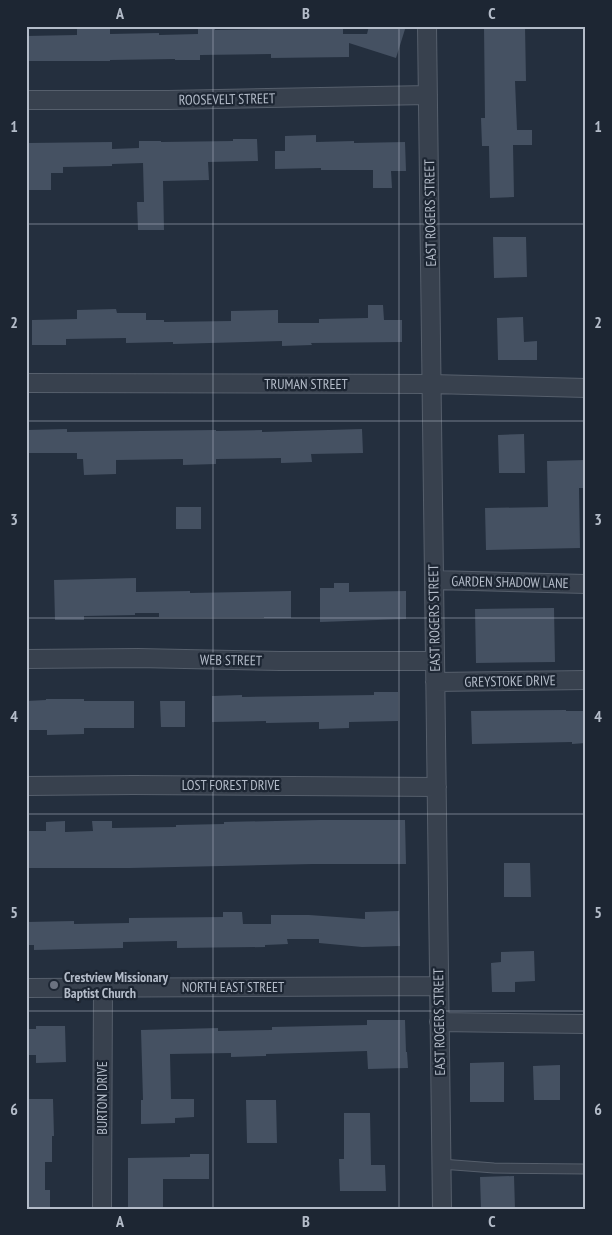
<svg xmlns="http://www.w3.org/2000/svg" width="612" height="1235" font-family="'PT Sans Narrow',sans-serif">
	<rect width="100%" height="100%" fill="#242f3e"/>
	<path fill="#455162" d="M77 26H110V34L159 33V35L198 34V26H215V30L270 29V27L343 26V34H367L369 26H406L396 58 349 43V57L271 58V54L200 55V60H175V59L110 60V61H27L26 36 77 35Z
		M484 26H525L526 81H515L517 130H532V145H513L514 197 490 198 489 146H482L481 118H485Z
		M316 135V142L354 141V143L405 142 406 171H391L392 188H373V170H321V168L275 169V151H285V136Z
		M233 139H257L258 161 208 162 209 180 163 181 164 230H138L137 202H144L143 163 112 164V166L63 167V173H51V190H29L28 143 112 142V149L139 148V141H161V142L233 141Z
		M493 237H526L527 277 494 278Z
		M368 305H383L384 320H402V342L311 343 312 345 282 346V341L173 344V342L126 343V338L66 339V345H32V320L77 319V310L116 309 117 313H146V320H164V322L231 321V311L278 310V323H319V319L368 318Z
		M523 317 524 342 537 341V360H498L497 318Z
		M67 429V432L216 430V431L262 430V432L362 429 363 453 311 454 312 462 281 463V458L216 459V464L183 465V459L116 460V474L84 475 83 459H77V453H28L27 430Z
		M524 434 525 473H499L498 435Z
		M586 460V488H579L580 548 486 550 485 508 548 507 547 461Z
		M176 507H201V529H176Z
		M136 578V592L190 591V593L291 591V618H264V617H159V613H135V615L84 616V620H55L54 580Z
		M334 583H349V592L406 591V619L320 622V588H334Z
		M554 608 555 662 476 663 475 609Z
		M374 692H398V721L349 722V728L319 729V722L266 723V721L212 722V696L242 695V697L374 695Z
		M46 699H84V701H134V728H84V734L47 735V730H26V701L46 700Z
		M160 701H185V727H161Z
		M566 710V711H586V743L572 744V742L472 744 471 711Z
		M320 820H405L406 864H313L130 868H26V831H46V822L65 821V832L93 831 92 821H112V828L176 827V825L224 824V822Z
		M504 863H530L531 897H504Z
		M399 911 400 946 362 947 319 943V939H287L288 944 265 945V947L177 948V941L123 942V948L34 950V945H26V922L74 921V924L129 923V918L223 917V912H242L243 924H271V915H309L365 919V912Z
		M534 951 535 981 515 982V992H492L491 963 501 962V952Z
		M367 1020H405L406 1052H407L408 1068 368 1069 367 1051 266 1054V1056L231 1057V1053L170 1054 171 1099H194V1117L175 1118V1123L141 1124V1100H143L141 1030 218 1028V1031L272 1030V1027L367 1025Z
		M36 1026H65L66 1062 36 1063V1055H26V1029H36Z
		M504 1062V1102H470V1063Z
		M560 1065V1100H534L533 1066Z
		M26 1099H53L54 1136H52V1162H45V1190H50V1209H26Z
		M246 1100H276L277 1143H247Z
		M344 1113H370L371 1165H385L386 1191H340L339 1159H344Z
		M190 1154H209V1179H163V1208L128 1209V1158L190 1157Z
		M514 1176 515 1209H481L480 1177Z"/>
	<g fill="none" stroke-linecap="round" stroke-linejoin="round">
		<g stroke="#565f6c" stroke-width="11">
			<path id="lane" d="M441 1164 494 1168 586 1169"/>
		</g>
		<g stroke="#565f6c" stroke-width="20">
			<path id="street" d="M427 26 442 1209
				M26 100H168L428 95
				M26 383 432 384 586 388
				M434 580 586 584
				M26 659 138 658 280 661H435
				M435 682 586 680
				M26 786 133 785 437 787
				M26 988 439 986
				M439 1022 586 1024
				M102 1209 103 987"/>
		</g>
		<use href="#lane" stroke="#38414e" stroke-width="9"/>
		<use href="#street" stroke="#38414e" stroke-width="18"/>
	</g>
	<path fill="none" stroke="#b4bcc9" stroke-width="1" stroke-opacity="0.55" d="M213 26V1209M399 26V1209M26 224H586M26 421H586M26 618H586M26 814H586M26 1011H586"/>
	<circle fill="#6b7280" stroke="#1d2633" stroke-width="2" cx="54" cy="985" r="5"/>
	<g text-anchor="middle" stroke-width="4.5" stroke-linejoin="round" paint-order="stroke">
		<g font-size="14" fill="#b4bcc9" stroke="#1d2633">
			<text transform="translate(227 99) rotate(-1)" y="5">ROOSEVELT STREET</text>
			<text transform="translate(430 213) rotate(-91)" y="5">EAST ROGERS STREET</text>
			<text x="306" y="389">TRUMAN STREET</text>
			<text transform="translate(510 582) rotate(1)" y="5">GARDEN SHADOW LANE</text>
			<text transform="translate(434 618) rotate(-91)" y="5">EAST ROGERS STREET</text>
			<text transform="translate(231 660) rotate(1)" y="5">WEB STREET</text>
			<text transform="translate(510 681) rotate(-1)" y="5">GREYSTOKE DRIVE</text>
			<text x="231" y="790">LOST FOREST DRIVE</text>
			<text x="233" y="992">NORTH EAST STREET</text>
			<text transform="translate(439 1022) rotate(-91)" y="5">EAST ROGERS STREET</text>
			<text transform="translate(102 1098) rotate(-90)" y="5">BURTON DRIVE</text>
		</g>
		<g font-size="14" font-weight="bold" fill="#b4bcc9" stroke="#1d2633" text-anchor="start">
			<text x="64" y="982">Crestview Missionary<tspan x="64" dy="16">Baptist Church</tspan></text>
		</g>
	</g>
	<rect width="612" height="1235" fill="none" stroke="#1d2633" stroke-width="55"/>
	<rect x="28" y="28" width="556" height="1180" fill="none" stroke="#b4bcc9" stroke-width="2"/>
	<g font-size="16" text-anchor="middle" font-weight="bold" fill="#b4bcc9">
		<text x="120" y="19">A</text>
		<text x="306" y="19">B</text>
		<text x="492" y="19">C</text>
		<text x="14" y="132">1</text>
		<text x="598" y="132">1</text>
		<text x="14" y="328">2</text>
		<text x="598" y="328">2</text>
		<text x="14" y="525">3</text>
		<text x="598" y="525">3</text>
		<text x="14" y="722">4</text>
		<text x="598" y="722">4</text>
		<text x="14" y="918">5</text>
		<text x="598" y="918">5</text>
		<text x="14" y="1115">6</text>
		<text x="598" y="1115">6</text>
		<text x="120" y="1227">A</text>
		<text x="306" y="1227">B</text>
		<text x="492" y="1227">C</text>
	</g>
</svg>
